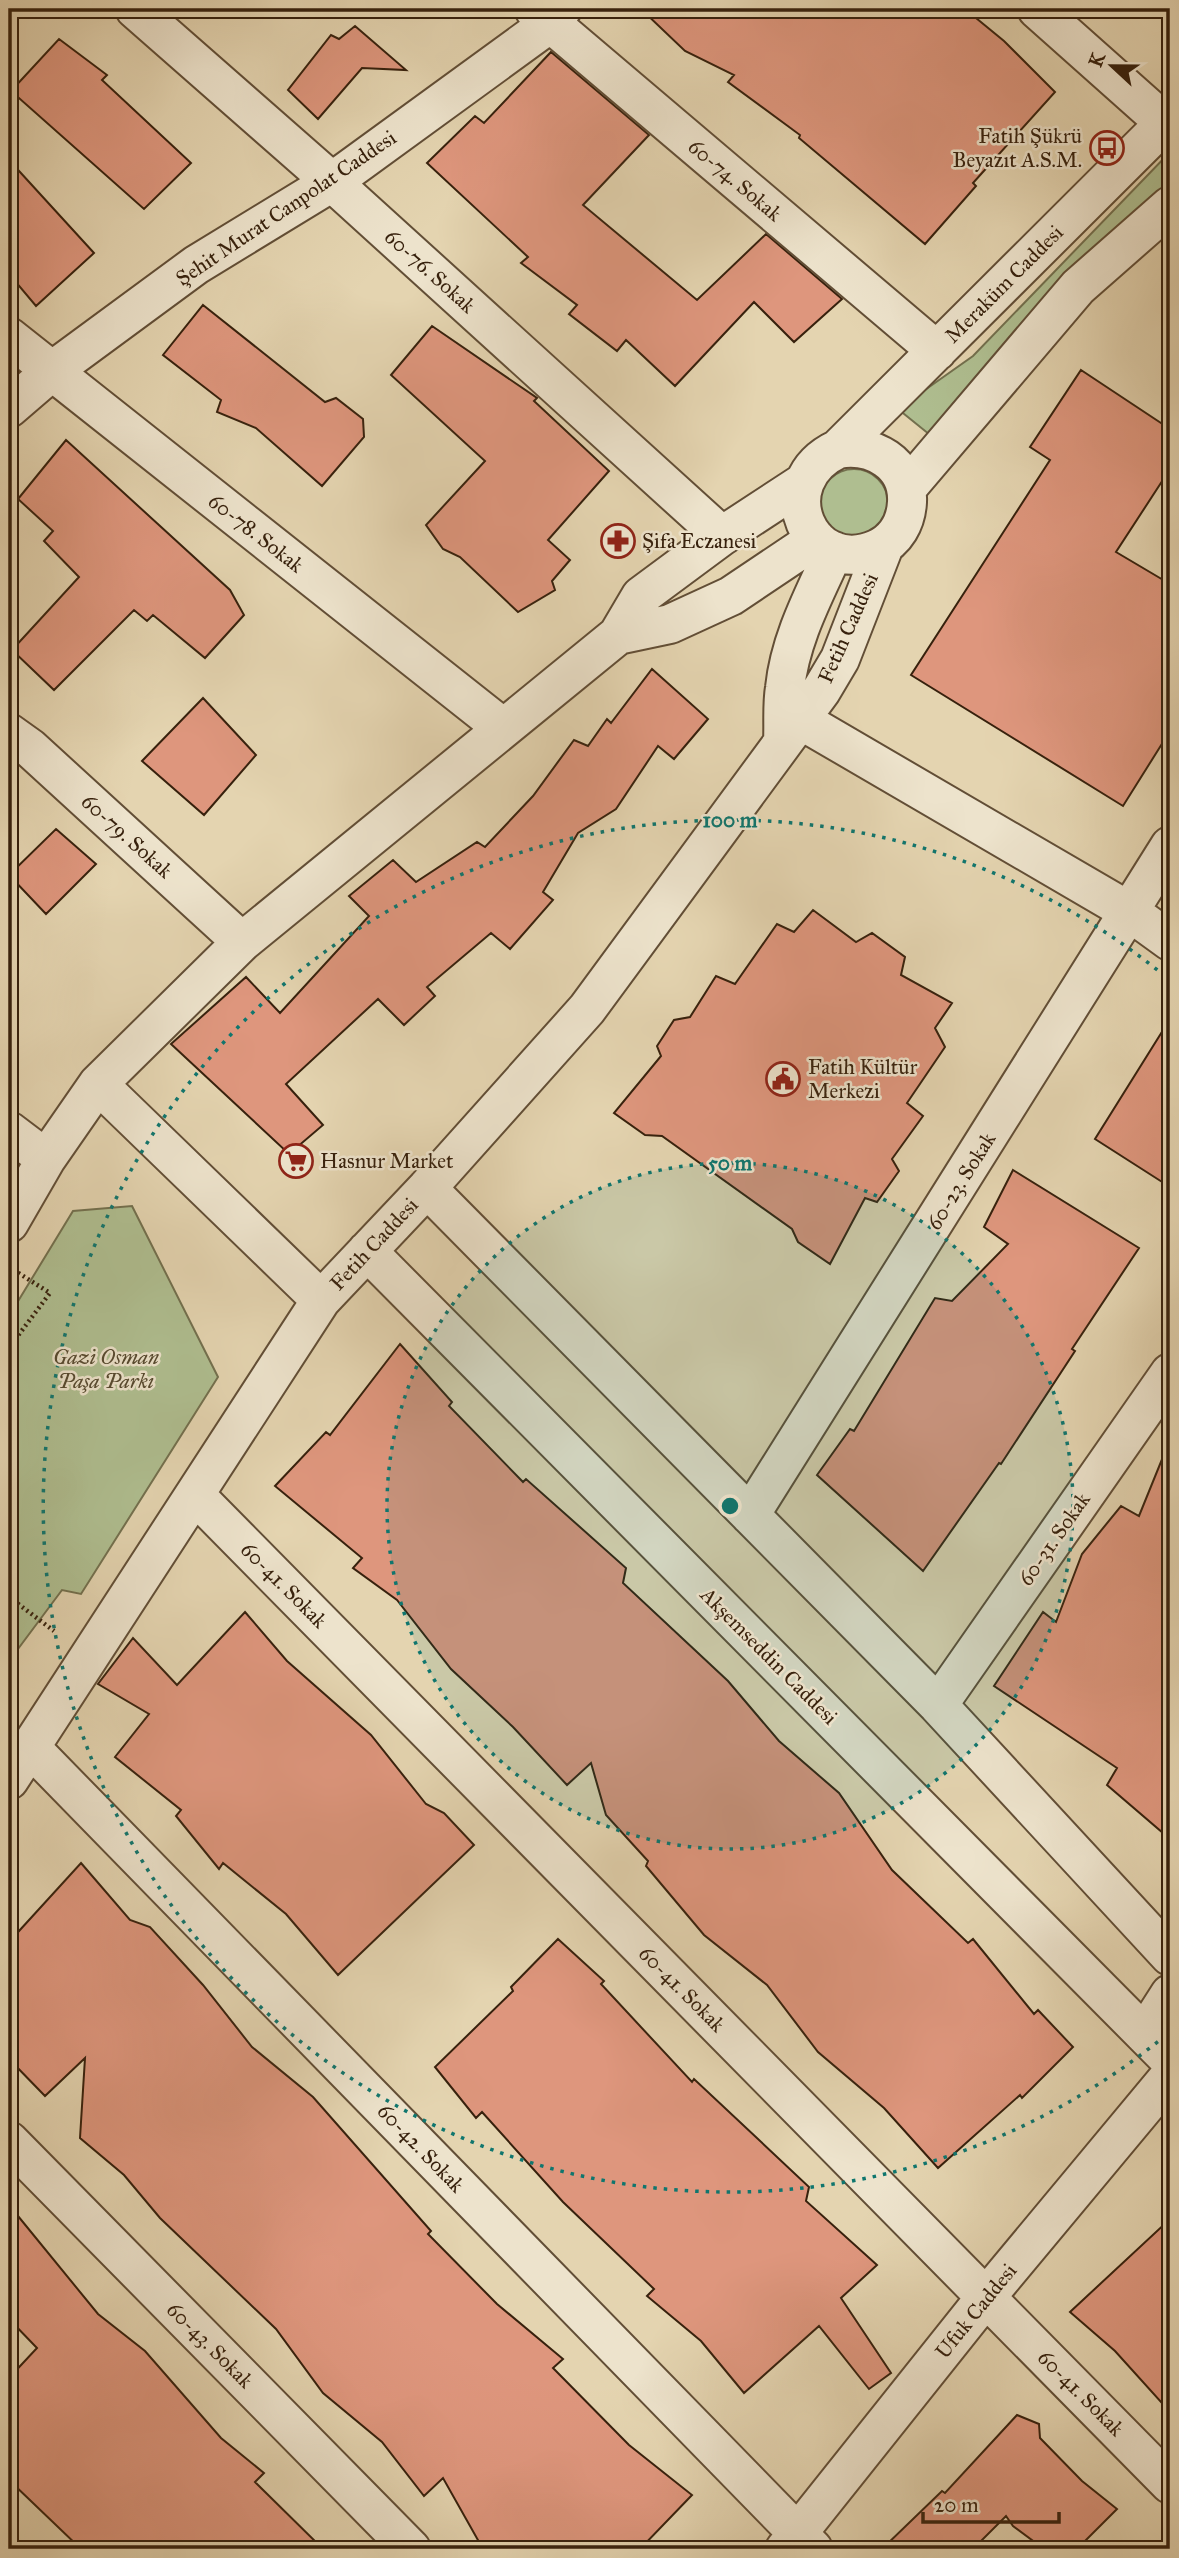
<svg xmlns="http://www.w3.org/2000/svg" width="1179" height="2558" font-family="'IM FELL Great Primer',serif">
	<rect width="100%" height="100%" fill="#e4d4b0"/>
	<filter id="stains"><feTurbulence type="fractalNoise" baseFrequency=".00286" numOctaves="4"/><feColorMatrix values="0 0 0 0 .2 0 0 0 0 .09 0 0 0 0 .02 0 0 0 .5 -.17"/></filter>
	<radialGradient id="worn" r=".72"><stop offset=".6" stop-color="#630" stop-opacity="0"/><stop offset="1" stop-color="#630" stop-opacity=".3"/></radialGradient>
	<path fill="#afbe90" stroke="#73704e" stroke-width="2" d="M1170 152V187L935 439 898 409 973 356Z
		M820 503a34 34 0 1 1 68 0a34 34 0 1 1-68 0Z
		M132 1206 218 1377 81 1594 62 1590 9 1661V1316L73 1211Z"/>
	<path fill="#de967d" stroke="#37210d" stroke-width="2" d="M641 9H965L1004 41 1055 92 973 183 976 186 925 244 799 138 800 135 728 82 734 75 685 51Z
		M355 26 406 70 362 68 318 119 288 90 331 35 339 39Z
		M59 39 107 75 102 80 191 163 144 209 11 91Z
		M551 52 649 135 583 205 697 300 766 234 842 299 794 342 754 302 675 386 626 340 617 351 569 314 577 305 521 263 528 257 427 163 475 116 484 123Z
		M9 160 94 253 36 306 9 274Z
		M203 305 325 402 336 398 363 419 364 437 322 486 256 428 217 412 221 400 163 355Z
		M432 326 537 398 534 401 609 471 548 540 570 560 552 581 555 590 518 612 460 557 443 549 426 525 485 461 391 375Z
		M1081 370 1170 429V469L1116 552 1170 584V731L1123 806 911 675 1050 460 1030 447Z
		M66 440 230 590 244 615 205 658 153 615 147 621 134 610 54 690 12 650 79 577 44 541 53 531 18 499Z
		M652 669 708 719 674 759 658 746 616 809 578 833 543 892 553 900 510 949 491 933 427 987 435 996 404 1025 378 999 286 1084 323 1125 289 1154 171 1044 246 977 280 1013 369 916 349 896 393 860 416 882 477 842 485 847 533 796 574 740 588 746 607 719 611 723Z
		M203 698 256 755 204 815 142 761Z
		M56 829 96 864 46 914 9 875Z
		M813 910 856 942 872 933 905 957 901 975 952 1003 935 1028 945 1047 907 1103 923 1116 892 1159 899 1171 877 1202 865 1198 830 1264 798 1242 792 1229 662 1136 645 1135 614 1113 661 1056 657 1046 674 1020 690 1017 716 976 735 984 777 924 794 932Z
		M1170 1019V1187L1095 1139Z
		M1013 1170 1139 1248 1072 1349 1075 1351 1001 1464 999 1463 923 1571 817 1475 850 1429 854 1431 935 1298 952 1301 1008 1244 984 1227Z
		M400 1344 452 1402 449 1406 523 1482 526 1479 626 1568 623 1583 728 1681 779 1741 839 1793 892 1870 968 1943 973 1939 1034 2014 1038 2010 1073 2047 1022 2098 1020 2095 938 2168 884 2108 818 2052 767 1985 704 1935 646 1866 648 1861 606 1815 591 1763 567 1785 513 1727 451 1669 397 1600 353 1568 362 1558 275 1486 326 1432 330 1435Z
		M1169 1442H1170V1839L1107 1785 1117 1768 994 1686 1043 1612 1056 1622 1082 1554 1121 1506 1139 1516Z
		M245 1612 287 1661 371 1735 426 1804 444 1813 474 1845 338 1975 286 1914 223 1863 219 1869 176 1816 181 1810 115 1757 149 1714 98 1684 133 1638 177 1685Z
		M81 1863 130 1920 150 1927 203 1985 252 2047 313 2097 431 2231 428 2234 497 2304 563 2359 553 2368 629 2445 692 2495 640 2549H483L443 2478 424 2496 382 2442 323 2393 276 2329 160 2218 124 2175 80 2138 85 2058 45 2096 9 2059V1942Z
		M558 1939 604 1981 601 1984 692 2082 694 2079 809 2187 806 2201 877 2265 841 2298 891 2373 869 2389 819 2326 744 2393 701 2341 647 2296 654 2289 563 2202 482 2112 476 2118 435 2067 513 1991 511 1987Z
		M9 2205 98 2314 145 2351 221 2438 264 2473 255 2482 323 2549H81L9 2480V2378L37 2348 9 2319Z
		M1170 2219V2412L1115 2351 1070 2312Z
		M1017 2415 1039 2424 1040 2438 1082 2481 1117 2509 1077 2549H1044L1013 2526 1006 2516 973 2549H882L942 2491 945 2493Z"/>
	<g fill="none" stroke-linecap="round" stroke-linejoin="round">
		<g stroke="#624e36" stroke-width="42">
			<path id="street" d="M135 9 332 182 722 536
				M534 9 937 351
				M1037 9 1165 123
				M9 337 503 728
				M9 408 52 371 196 265 332 182 549 24 562 9
				M838 449C872 443 909 463 907 502 906 522 896 540 877 549 809 579 767 482 838 449L1170 118
				M907 488 1078 287 1170 206
				M618 635 670 624 731 596 816 539
				M799 719 1130 912 1170 941
				M9 733 30 748 242 942
				M783 742C784 724 782 705 785 688 790 639 814 595 834 551
				M98 1084 321 1300
				M9 1131 46 1159
				M427 1188 938 1705 1170 1956
				M9 1223 46 1159 98 1084 242 942 618 635 641 596 722 536 803 483
				M367 1251 1170 2060
				M195 1495 1170 2484
				M750 1515 1170 846
				M938 1705 1170 1373
				M30 1747 813 2549
				M9 1780 321 1300 427 1188 587 1009 821 691 840 659 884 546
				M1145 2033 1170 1994
				M9 2141 411 2549
				M785 2549 986 2297 1170 2076"/>
		</g>
		<path stroke="#37210d" stroke-width="4.5" stroke-dasharray="2 3.5" stroke-linecap="butt" d="M9 1267 50 1293 11 1345 9 1352
			M9 1597 54 1631"/>
		<use href="#street" stroke="#ede3cc" stroke-width="38"/>
	</g>
	<circle cx="730" cy="1506" r="343" fill="#0f766e" fill-opacity=".12"/>
	<g fill="none" stroke="#0f766e" stroke-width="3.5" stroke-dasharray="3.5 7">
		<circle cx="730" cy="1506" r="343"/>
		<path d="M1166 2035A686 686 0 1 1 1166 977"/>
	</g>
	<defs>
		<g id="bus-ring" transform="scale(1.75)"><circle r="9.5" fill="#ede3cc" stroke="#8f2418" stroke-width="1.5"/><path d="M-5-6H5V4H4V6H2V4H-2V6H-4V4H-5ZM-3.5-4V0h7V-4ZM-3.5 1.2v1.5H-2V1.2ZM2 1.2v1.5H3.5V1.2Z" fill="#8f2418"/></g>
		<g id="pharmacy-ring" transform="scale(1.75)"><circle r="9.5" fill="#ede3cc" stroke="#8f2418" stroke-width="1.5"/><path d="M-2-6h4v4h4v4h-4v4h-4v-4h-4v-4h4Z" fill="#8f2418"/></g>
		<g id="civic-ring" transform="scale(1.75)"><circle r="9.5" fill="#ede3cc" stroke="#8f2418" stroke-width="1.5"/><path d="M-.6-6.5H3V-4.5H.6V-3L4-1V1h2V6H-6V1h2V-1L-.6-3ZM-1.2 2.5V6h2.4V2.5Z" fill="#8f2418"/></g>
		<g id="supermarket-ring" transform="scale(1.75)"><circle r="9.5" fill="#ede3cc" stroke="#8f2418" stroke-width="1.5"/><path d="M-6-5.5h2.5l.6 2H6L4.5 2H-2.5L-4.4-4H-6ZM-1.5 3.2a1.3 1.3 0 1 0 .1 0ZM3 3.2a1.3 1.3 0 1 0 .1 0Z" fill="#8f2418"/></g>
	</defs>
	<g fill-rule="evenodd">
		<use href="#bus-ring" x="1107" y="148"/>
		<use href="#pharmacy-ring" x="618" y="541"/>
		<use href="#civic-ring" x="783" y="1079"/>
		<use href="#supermarket-ring" x="296" y="1161"/>
	</g>
	<g text-anchor="middle" stroke-width="5" stroke-linejoin="round" paint-order="stroke">
		<g font-size="21" fill="#37210d" stroke="#ede3cc" text-anchor="start">
			<text x="1082" y="143" text-anchor="end">Fatih Şükrü<tspan x="1082" dy="24">Beyazıt A.S.M.</tspan></text>
			<text x="642" y="548">Şifa Eczanesi</text>
			<text x="808" y="1074">Fatih Kültür<tspan x="808" dy="24">Merkezi</tspan></text>
			<text x="320" y="1168">Hasnur Market</text>
		</g>
		<g font-size="21" fill="#37210d" stroke="#ede3cc">
			<text transform="translate(735 180) rotate(40)" y="7">60-74. Sokak</text>
			<text transform="translate(286 208) rotate(-34)" y="7">Şehit Murat Canpolat Caddesi</text>
			<text transform="translate(430 271) rotate(42)" y="7">60-76. Sokak</text>
			<text transform="translate(1004 284) rotate(-45)" y="7">Meraküm Caddesi</text>
			<text transform="translate(256 533) rotate(38)" y="7">60-78. Sokak</text>
			<text transform="translate(848 628) rotate(-66)" y="7">Fetih Caddesi</text>
			<text transform="translate(127 836) rotate(42)" y="7">60-79. Sokak</text>
			<text transform="translate(961 1181) rotate(-58)" y="7">60-23. Sokak</text>
			<text transform="translate(374 1244) rotate(-47)" y="7">Fetih Caddesi</text>
			<text transform="translate(1054 1539) rotate(-55)" y="7">60-31. Sokak</text>
			<text transform="translate(284 1585) rotate(45)" y="7">60-41. Sokak</text>
			<text transform="translate(769 1656) rotate(45)" y="7">Akşemseddin Caddesi</text>
			<text transform="translate(682 1989) rotate(45)" y="7">60-41. Sokak</text>
			<text transform="translate(421 2148) rotate(46)" y="7">60-42. Sokak</text>
			<text transform="translate(976 2311) rotate(-51)" y="7">Ufuk Caddesi</text>
			<text transform="translate(210 2345) rotate(45)" y="7">60-43. Sokak</text>
			<text transform="translate(1081 2393) rotate(45)" y="7">60-41. Sokak</text>
		</g>
		<g font-size="21" font-style="italic" fill="#55482e" stroke="#ede3cc">
			<text x="106" y="1364">Gazi Osman<tspan x="106" dy="24">Paşa Parkı</tspan></text>
		</g>
	</g>
	<circle cx="730" cy="1506" r="10" fill="#0f766e" stroke="#ede3cc" stroke-width="3.5"/>
	<g font-size="21" text-anchor="middle" font-weight="bold" fill="#0f766e" stroke="#ede3cc" stroke-width="5" stroke-linejoin="round" paint-order="stroke">
		<text x="730" y="827">100 m</text>
		<text x="730" y="1170">50 m</text>
	</g>
	<rect width="1179" height="2558" fill="none" stroke="#e4d4b0" stroke-width="35"/>
	<rect x="10" y="10" width="1158" height="2537" fill="none" stroke="#37210d" stroke-width="3.5"/>
	<rect x="18" y="18" width="1144" height="2523" fill="none" stroke="#37210d" stroke-width="2"/>
	<g transform="translate(1112 66) rotate(292)" stroke="#ede3cc" stroke-width="5" paint-order="stroke">
	<path d="M0-5L12 26L0 18L-12 26Z" fill="#37210d"/>
	<text y="-10" font-size="19" font-weight="bold" text-anchor="middle" fill="#37210d">K</text>
	</g>
	<path d="M923 2512v10h136v-10" fill="none" stroke="#37210d" stroke-width="3.5"/>
	<text x="934" y="2512" font-size="21" fill="#37210d" stroke="#ede3cc" stroke-width="5" paint-order="stroke">20 m</text>
	<rect width="100%" height="100%" filter="url(#stains)"/>
	<rect width="100%" height="100%" fill="url(#worn)"/>
</svg>
